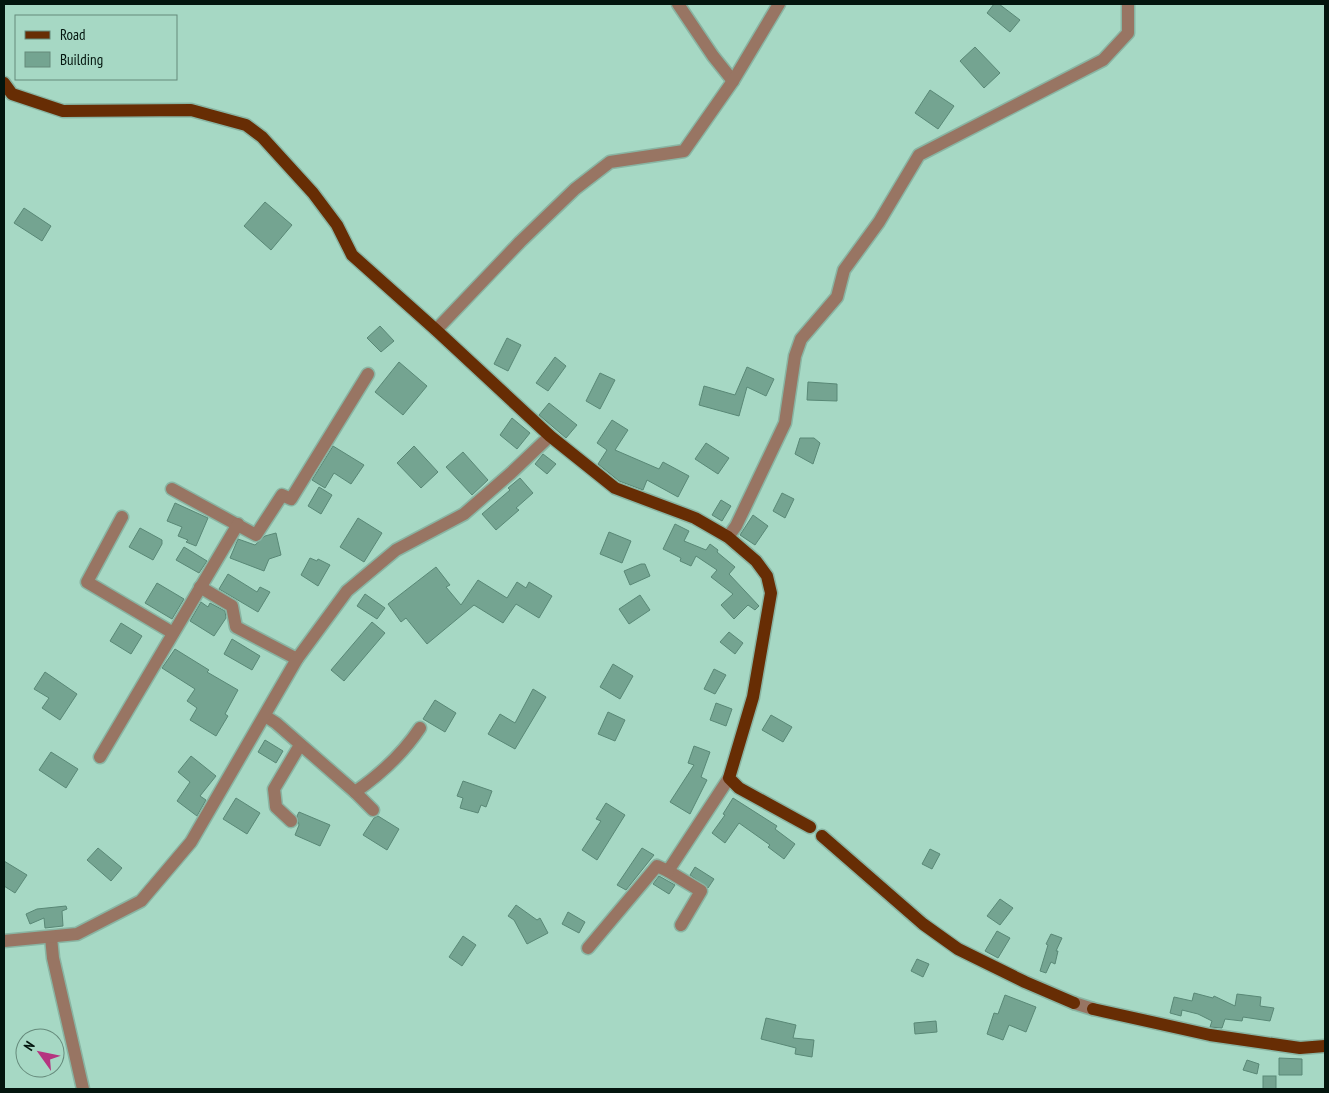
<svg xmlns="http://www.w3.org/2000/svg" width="1329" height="1093" font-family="'PT Sans Narrow',sans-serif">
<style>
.building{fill:#74a491;stroke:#598876}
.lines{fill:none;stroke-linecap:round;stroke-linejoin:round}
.minor-casing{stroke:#89b5a3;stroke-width:15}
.major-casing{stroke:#89b5a3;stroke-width:15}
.minor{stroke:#987563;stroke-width:12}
.major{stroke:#672d04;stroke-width:12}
</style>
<rect width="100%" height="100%" fill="#a6d8c4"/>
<g class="building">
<path d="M994 4H999L1020 20 1010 32 987 13Z"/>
<path d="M975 47 1000 73 984 88 960 61Z"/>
<path d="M930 90 954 106 938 129 915 113Z"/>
<path d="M265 202 292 225 271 250 244 226Z"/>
<path d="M24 208 51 226 42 241 14 223Z"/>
<path d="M380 326 394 341 381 352 367 338Z"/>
<path d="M507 338 521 345 508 371 494 364Z"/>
<path d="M555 357 566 366 548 391 536 383Z"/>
<path d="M399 362 427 386 403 415 375 392Z"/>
<path d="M747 367 774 379 766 396 747 387 739 416 699 405 704 386 735 395Z"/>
<path d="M600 373 615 380 600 409 586 401Z"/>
<path d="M808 382 837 384V401L807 400Z"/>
<path d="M549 403 577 425 566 438 539 415Z"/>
<path d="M512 418 530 433 517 449 500 435Z"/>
<path d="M612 420 628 430 615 450 659 469 663 462 689 476 678 497 647 480 643 490 619 481 598 464 607 450 597 443Z"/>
<path d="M800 438H814L820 443 813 464 795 454Z"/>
<path d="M706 443 729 458 718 474 695 459Z"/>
<path d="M333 446 364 465 351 484 334 473 325 488 312 480Z"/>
<path d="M414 446 438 472 421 488 397 463Z"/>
<path d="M463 452 488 480 472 495 446 467Z"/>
<path d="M543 454 556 464 547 474 535 464Z"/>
<path d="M520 478 533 493 516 508 519 510 496 530 482 514 510 490 508 488Z"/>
<path d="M319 487 332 495 321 514 308 506Z"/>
<path d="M782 493 794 499 785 518 773 511Z"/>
<path d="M721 500 731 506 722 521 712 515Z"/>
<path d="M175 503 208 518 196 546 186 542 188 540 178 536 182 527 167 521Z"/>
<path d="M753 515 768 526 755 545 740 535Z"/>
<path d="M358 518 382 533 364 562 340 547Z"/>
<path d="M675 524 689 531 684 541 706 550 710 544 718 550 717 552 735 567 729 574 759 606 755 610 748 605 734 619 721 605 733 594 711 577 717 570 696 556 691 566 680 561 681 558 663 549Z"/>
<path d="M140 528 162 540V544L153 560 129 547Z"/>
<path d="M609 532 631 541 622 563 600 554Z"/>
<path d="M276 533 281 555 269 559 264 571 230 558 238 539 255 545 265 536Z"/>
<path d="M184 547 207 561 199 573 176 560Z"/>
<path d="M310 558 317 561 318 559 330 565 318 586 301 575Z"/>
<path d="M641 564H645L650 576 630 585 624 571Z"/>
<path d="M436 567 450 585 446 587 461 605 478 580 507 598 517 582 526 588 529 582 552 596 539 618 516 604 503 623 474 605 427 644 406 618 401 622 388 604Z"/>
<path d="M228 574 257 592 260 587 270 592 258 612 219 589Z"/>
<path d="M157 583 184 599 172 619 145 603Z"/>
<path d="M365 594 385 608 377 619 357 606Z"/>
<path d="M640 595 650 610 629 624 619 609Z"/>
<path d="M201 602 208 607 210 603 225 611 226 618 214 636 190 621Z"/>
<path d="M372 622 385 633 344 681 331 670Z"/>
<path d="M121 623 142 636 131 654 110 641Z"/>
<path d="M729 632 743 643 735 654 720 642Z"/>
<path d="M232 639 260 656 252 670 224 654Z"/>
<path d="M175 649 209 670 207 672 238 690 225 714 228 716 216 736 190 720 197 708 187 701 195 689 162 668Z"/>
<path d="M613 664 633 676 620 699 600 687Z"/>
<path d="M714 669 726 675 715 694 704 689Z"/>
<path d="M45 672 77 694 60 720 42 708 49 698 34 689Z"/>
<path d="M533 689 546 697 515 749 488 734 500 714 515 723Z"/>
<path d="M435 700 456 713 445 732 423 719Z"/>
<path d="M716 703 732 709 726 726 710 720Z"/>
<path d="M608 712 625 720 615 741 598 734Z"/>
<path d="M771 715 792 727 783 742 762 730Z"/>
<path d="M265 740 283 751 276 763 258 752Z"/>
<path d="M694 746 710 752 701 777 707 780 690 814 670 802 694 765 688 763Z"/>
<path d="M51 752 78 769 66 788 39 770Z"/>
<path d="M191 756 216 776 200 796 206 800 197 816 177 801 190 782 178 772Z"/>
<path d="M463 781 492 791 486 807 481 805 478 813 460 808 463 798 457 796Z"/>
<path d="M236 798 260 813 247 834 223 819Z"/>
<path d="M733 798 777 826 775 829 795 844 784 859 768 847 770 845 739 823 725 843 712 833 725 815 723 814Z"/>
<path d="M606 803 625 815 597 860 582 850 601 821 596 819Z"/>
<path d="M299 812 330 825 320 846 295 835 299 825 297 816Z"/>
<path d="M378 816 399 829 387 850 363 835 374 818Z"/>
<path d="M98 848 122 868 111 881 87 860Z"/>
<path d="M642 848 654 855 626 890 617 885Z"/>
<path d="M930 849 940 854 932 869 922 864Z"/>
<path d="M4 861 27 875 15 893 4 886Z"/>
<path d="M695 867 714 879 708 888 690 875Z"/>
<path d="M659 876 675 885 669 894 653 884Z"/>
<path d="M1000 899 1013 908 1000 925 987 916Z"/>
<path d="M516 905 537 920 540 918 548 933 527 944 514 920 508 916Z"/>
<path d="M66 906 67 909 62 911 63 926 45 928 44 918 30 924 26 914 37 909Z"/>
<path d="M568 912 585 922 579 933 562 924Z"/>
<path d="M997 931 1010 938 998 958 985 951Z"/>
<path d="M1051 934 1062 938 1056 951H1058L1055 964 1051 962 1046 973 1040 971 1048 945 1046 944Z"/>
<path d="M463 936 476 945 462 966 449 957Z"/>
<path d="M917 959 929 964 923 977 911 971Z"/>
<path d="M1194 993 1213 998 1214 996 1235 1006 1237 994 1261 997 1260 1006 1274 1008 1270 1021 1243 1017 1242 1021 1225 1019 1222 1028 1210 1027 1212 1021 1198 1014 1182 1010 1181 1016 1170 1013 1174 997 1192 1001Z"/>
<path d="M1005 995 1036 1007 1026 1032 1009 1025 1003 1040 987 1034 994 1013 998 1014Z"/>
<path d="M766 1018 796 1025 793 1038 814 1040 812 1057 795 1054 796 1048 761 1039Z"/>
<path d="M936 1021 937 1032 915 1034 914 1023Z"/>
<path d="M1279 1058 1302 1059V1075H1279Z"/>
<path d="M1247 1060 1259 1064 1257 1074 1243 1070Z"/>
<rect x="1263" y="1076" width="13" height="13"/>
</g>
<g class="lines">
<g class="minor-casing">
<g id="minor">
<path d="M678 4 713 56 733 81"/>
<path d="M436 330 520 242 575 189 610 162 684 151 733 81 779 4"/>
<path d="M172 489 256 535 282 495 291 499 368 374"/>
<path d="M122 517 87 582 173 633"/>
<path d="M728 537 736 526 785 423 795 356 801 339 837 297 844 270 879 222 919 155 1103 60 1128 33V4"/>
<path d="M200 587 232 606 236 627 297 659"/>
<path d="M265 716 276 723 355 792 373 810"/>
<path d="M100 757 238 524"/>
<path d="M355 792C381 774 402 755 420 728"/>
<path d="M291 821 276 807 274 789 300 745"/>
<path d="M681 925 701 891 668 871 729 778"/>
<path d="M51 937 53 958 83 1089"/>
<path d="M4 941 77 934 141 901 191 842 297 659 347 591 396 550 464 514 511 473 550 436"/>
<path d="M588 948 657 866 668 871"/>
<path d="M1074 1003 1093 1009"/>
</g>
</g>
<g class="major-casing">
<g id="major">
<path d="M4 83 12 94 63 111 191 110 246 125 262 137 313 193 337 225 352 255 436 330 550 436 615 488 695 518 728 537 756 561 767 576 771 593 753 697 729 778 739 788 810 827"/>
<path d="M822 836 923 924 958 949 1025 982 1074 1003"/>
<path d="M1093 1009 1210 1035 1300 1048 1325 1046"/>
</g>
</g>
<use href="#minor" class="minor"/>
<use href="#major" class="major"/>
</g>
<rect width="1329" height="1093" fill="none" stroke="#03150e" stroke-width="10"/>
<rect x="15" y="15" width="162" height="65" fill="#a6d8c4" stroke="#658a7b"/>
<rect x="25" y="31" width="25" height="8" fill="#672d04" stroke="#658a7b"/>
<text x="60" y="40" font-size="15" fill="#03150e">Road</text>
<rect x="25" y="52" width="25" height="15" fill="#74a491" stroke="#658a7b"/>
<text x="60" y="65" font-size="15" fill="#03150e">Building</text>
<g transform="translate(40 1053) rotate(303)"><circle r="24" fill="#a6d8c4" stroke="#658a7b"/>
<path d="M0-4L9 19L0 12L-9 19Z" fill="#b53580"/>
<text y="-8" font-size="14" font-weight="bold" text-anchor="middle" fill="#03150e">N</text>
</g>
</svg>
